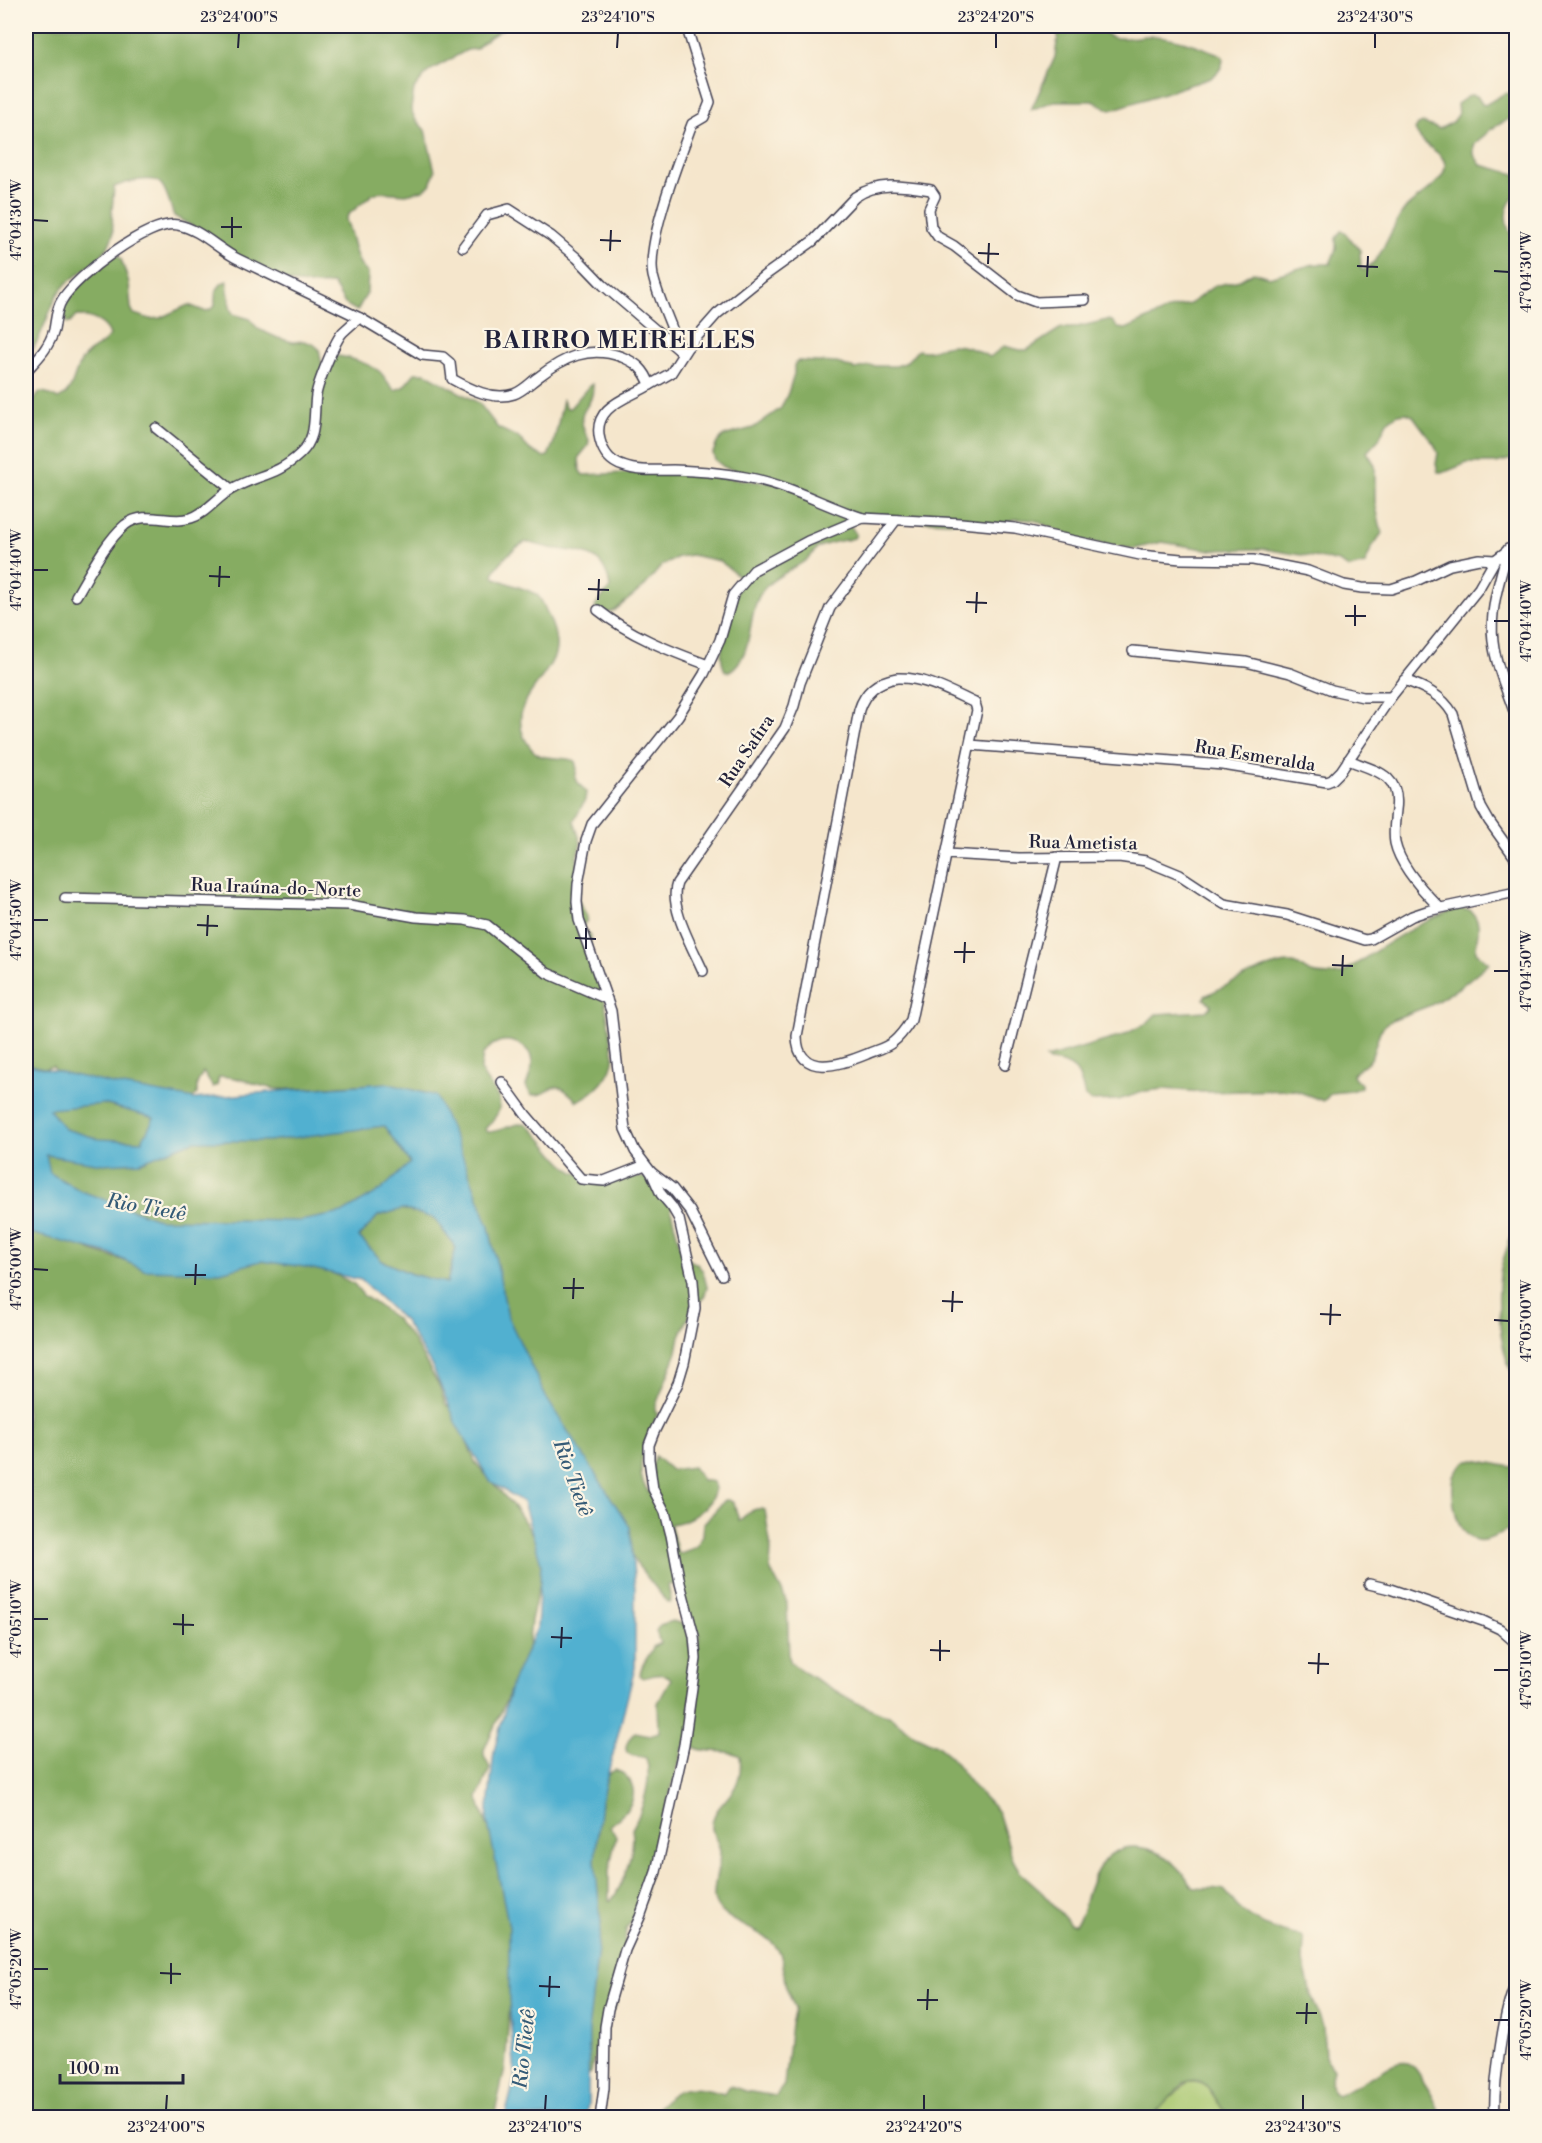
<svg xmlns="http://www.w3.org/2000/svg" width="1542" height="2143" font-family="'Libre Bodoni',serif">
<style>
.green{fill:#a9c76f;stroke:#667455;stroke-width:1.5}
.forest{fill:#86ac62;stroke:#54674e;stroke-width:1.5}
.water{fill:#51b0d0;stroke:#3a6986;stroke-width:1.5;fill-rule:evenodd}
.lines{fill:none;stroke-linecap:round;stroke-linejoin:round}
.minor-casing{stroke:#423f51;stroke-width:12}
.minor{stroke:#fff;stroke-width:9}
.ticks{fill:none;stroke:#22223b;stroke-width:2}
.labels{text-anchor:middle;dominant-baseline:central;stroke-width:4.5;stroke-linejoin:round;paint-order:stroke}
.street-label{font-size:18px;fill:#22223b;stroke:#fcf5e5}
.water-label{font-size:20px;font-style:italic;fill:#355b77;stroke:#fcf5e5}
.district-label{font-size:24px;font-weight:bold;letter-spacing:1.5px;fill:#22223b;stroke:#fcf5e5}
.neatline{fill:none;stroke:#22223b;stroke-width:2}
.ticks-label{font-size:15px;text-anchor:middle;fill:#22223b}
</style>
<rect width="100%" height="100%" fill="#fcf5e5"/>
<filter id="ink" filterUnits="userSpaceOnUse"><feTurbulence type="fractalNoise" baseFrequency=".0167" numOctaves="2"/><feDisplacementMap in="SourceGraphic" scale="12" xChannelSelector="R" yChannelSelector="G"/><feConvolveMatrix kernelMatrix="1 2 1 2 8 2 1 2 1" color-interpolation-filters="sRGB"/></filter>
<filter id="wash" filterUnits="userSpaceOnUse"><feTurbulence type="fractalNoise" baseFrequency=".008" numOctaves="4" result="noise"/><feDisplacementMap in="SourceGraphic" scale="24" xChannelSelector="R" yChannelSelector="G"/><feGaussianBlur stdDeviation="1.35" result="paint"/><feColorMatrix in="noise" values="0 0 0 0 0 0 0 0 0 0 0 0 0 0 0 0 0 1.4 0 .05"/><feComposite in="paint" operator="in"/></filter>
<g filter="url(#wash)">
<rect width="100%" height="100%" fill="#f5e6cc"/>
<path class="green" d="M1189 2081C1214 2081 1210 2099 1225 2110 1229 2113 1234 2114 1238 2117L1152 2118 1158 2109Z"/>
<g class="forest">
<path d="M26 26 471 27 507 26 484 41 476 49 467 50 429 71 414 89 411 109 415 119 425 130 435 171 430 185 423 190 406 194 381 192 373 194 348 215 346 220C354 237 353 262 368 273L367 293 357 311 345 304 333 284 319 285 288 282 262 272 206 234 174 216C170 206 168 192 161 184 153 174 124 183 114 187L112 211 113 235 108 247 98 259 67 283 57 295 38 340 26 361Z"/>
<path d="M1064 26H1105C1106 31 1105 36 1111 37 1123 41 1137 36 1149 36 1174 36 1196 45 1219 54L1223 57C1223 67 1219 72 1211 78L1111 110 1092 101H1054L1031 110 1055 57 1058 35Z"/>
<path d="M1505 93 1516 95V115L1491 129 1474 145V155L1481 165 1516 174V195C1502 208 1504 227 1516 242V458L1496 463H1467L1445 472H1438L1436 464 1438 453 1434 444 1413 416 1406 413 1398 414 1387 422 1379 439 1367 452 1375 465V503L1382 533 1372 547 1365 564 1349 568 1339 562 1326 559 1264 549 1210 550 1162 542 1134 549 1078 540 1034 520 1014 519 1001 524 851 518 848 522 856 534 854 538C844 541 828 542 818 548 815 550 812 555 809 558 787 575 761 578 754 610 748 633 750 657 729 672L725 671C713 647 734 604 741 578L720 561 691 555 678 557 661 566 645 586 614 611 605 614 597 612 595 606 610 588C605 549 581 553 550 548 542 546 534 544 526 542 513 548 500 561 493 574L494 577C506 584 528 589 537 595 542 599 545 609 548 615 554 628 560 646 553 659 541 686 510 704 524 737 527 743 533 752 539 755 550 760 563 756 575 761L577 769 575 779 586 792 585 800 574 821 581 843 577 856 579 882 578 900 587 917V920L582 927 591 936 589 950 600 973 614 1056C612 1076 596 1093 577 1101 548 1071 555 1097 531 1095L526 1086C528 1079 533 1069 532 1062 531 1045 509 1036 494 1044 490 1046 487 1051 483 1054 483 1058 481 1064 481 1069 483 1083 503 1093 499 1109 498 1116 490 1123 485 1129L488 1132C500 1132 510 1124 525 1123 543 1135 556 1162 574 1172 578 1174 584 1175 588 1176 623 1185 641 1162 674 1197L671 1211 680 1246 686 1258 697 1264 703 1271 707 1287 704 1297 692 1310 680 1336 677 1352 656 1405 655 1411 658 1413C649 1434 630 1472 649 1492H653V1463L655 1456 671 1470 693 1467 702 1480 713 1482 715 1489C711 1508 688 1523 670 1524L678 1554 697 1547 702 1535 703 1524 725 1500H729L734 1503 739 1521C746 1515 754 1505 765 1510L771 1549 770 1569 783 1593 787 1604 789 1657 791 1663 810 1676 855 1702 891 1717 915 1735 936 1745 950 1756 973 1786 998 1812 1013 1860 1020 1872 1037 1887 1070 1924H1075C1084 1915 1084 1903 1088 1891 1099 1861 1114 1840 1148 1849 1169 1855 1182 1868 1192 1887 1204 1891 1216 1886 1224 1890 1230 1895 1233 1903 1239 1908 1255 1924 1281 1933 1302 1936L1304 1940 1303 1960 1311 1995 1323 2026 1325 2057 1334 2069 1331 2082 1332 2092 1337 2095C1354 2090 1393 2058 1408 2063 1415 2065 1419 2074 1423 2080 1431 2092 1438 2103 1440 2117H1238C1234 2114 1229 2113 1225 2110 1212 2100 1208 2071 1184 2083L1152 2117H651C673 2085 688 2083 724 2094L730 2086 745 2091 776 2096 784 2085 791 2024 795 2009C792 2000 787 1992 785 1983 783 1971 785 1959 777 1948 766 1930 715 1920 714 1898 713 1883 720 1867 720 1852 720 1842 711 1835 712 1826 712 1808 731 1799 737 1783 741 1774 741 1765 740 1756 730 1748 706 1755 692 1746L691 1739 684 1746 659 1831 646 1883 645 1900 626 1929 624 1959 615 1979 616 2006 601 2024 591 2073 585 2076 581 1929 605 1776 615 1770C632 1775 639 1793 628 1808 623 1815 616 1820 610 1826L616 1837 609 1870V1900L611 1901C623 1886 636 1848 632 1829 642 1812 653 1778 646 1758 641 1756 635 1757 631 1755 620 1750 630 1737 635 1732L650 1735 659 1732 658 1703 671 1679C663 1671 653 1676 643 1678L640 1676C640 1664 649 1658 653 1647L660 1643 656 1631 660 1625 672 1621 683 1624 688 1632 692 1652 698 1649 699 1633 675 1586 671 1584 668 1585 671 1601 670 1603 667 1602 636 1563 610 1513 491 1320 381 1085C346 1083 313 1091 278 1089 258 1088 240 1075 219 1077L217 1085 213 1087 203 1072 197 1084V1094L119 1163 140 1162 146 1160 184 1136 385 1126 395 1135 410 1162 408 1170 351 1214 298 1223 119 1226 50 1173 39 1154 54 1128 45 1105 104 1104 121 1109 56 1074 53 1066 35 1070 26 1066V409L30 406 40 392 47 393 58 399C75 392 72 374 82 360 89 349 104 346 110 335 106 322 90 316 76 316L70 323H67C65 316 62 311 65 304 71 288 99 267 112 256L117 255 121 259 129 283 131 308 134 314 150 319 160 318 188 305C200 308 205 316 215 306 214 295 216 285 227 281L230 307 233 314 250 319 258 329 278 338 293 342 304 341 313 344 319 349 322 365 336 356C349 357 367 363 379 371 385 376 388 385 395 390L403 387 415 373H425L479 403 498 428 519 438 530 450 543 457 548 456 554 442 563 400 566 408H570L589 386 593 384C594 414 570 406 589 440L588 446 579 457 580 471 583 475 670 471 777 484 724 467 715 460 713 453 717 443 723 436 753 428 781 408 788 393 794 374V365L798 361 837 363 855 369 869 366H896L905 363 918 350C935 354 940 344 954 345 967 345 979 352 990 357L1004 346 1020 350H1027L1061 328H1073L1107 320 1112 321 1118 328 1126 329 1172 308 1190 304 1214 286 1240 280 1253 272 1269 277 1314 264H1330L1336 249V238L1341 231 1344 232 1360 250 1361 269 1364 270C1385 258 1390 226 1406 208 1416 197 1447 182 1445 164 1443 151 1422 147 1415 130L1418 125 1423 123 1439 129 1453 122 1458 115 1457 104 1470 95 1477 96 1482 104 1485 105Z"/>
<path d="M1457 909 1470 910C1485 926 1475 935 1476 952L1489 963 1460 987 1431 1005 1394 1019 1385 1025 1380 1031 1371 1059 1353 1074 1354 1077 1361 1084V1087L1351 1091 1331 1093 1324 1101 1294 1090 1202 1092 1164 1089 1146 1091 1118 1100 1091 1101 1085 1097C1080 1072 1076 1063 1049 1061L1046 1058 1122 1036 1147 1023 1156 1014 1206 1011 1211 1007V1004L1204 999 1205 996C1226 986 1270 962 1292 963 1299 964 1303 969 1309 972 1318 976 1331 975 1341 974 1379 949 1414 923 1457 909Z"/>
<path d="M401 1209 434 1218 456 1248 447 1283 411 1274 382 1261 359 1237 378 1216Z"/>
<path d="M1516 1226V1378C1499 1358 1497 1300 1500 1274 1502 1257 1510 1241 1516 1226Z"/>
<path d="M26 1229 73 1240 92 1251 126 1261 149 1264 270 1260 327 1270 354 1284 363 1295 395 1318 413 1340 439 1385 446 1405 454 1409 475 1462 519 1513 536 1540 543 1570 531 1620 528 1651 484 1750V1756L490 1768 478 1798 486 1822 513 1871V1986L510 2003 505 2068 494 2117H26Z"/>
<path d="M1474 1460 1512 1467 1516 1465V1527C1503 1529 1491 1543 1476 1540 1455 1535 1450 1494 1454 1477 1456 1471 1461 1466 1465 1462Z"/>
</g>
<path class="water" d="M26 1064 112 1084 195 1099 290 1090 386 1083 436 1096 461 1152 489 1227 508 1317 547 1399 630 1527 635 1589V1668L601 1801 595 1860 601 1924 589 2023 588 2105 585 2117H505L515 2077 509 1999V1927L487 1819 494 1751 512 1682 537 1628 541 1563 523 1502 490 1481 459 1429 433 1368 405 1322 361 1280 305 1267 261 1261 220 1272 144 1270 113 1255 26 1232V1117L28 1116 26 1114ZM104 1104 154 1118 142 1141 99 1139 65 1129 49 1109ZM384 1126 410 1163 381 1190 342 1213 300 1221 158 1219 81 1191 50 1173 46 1155 102 1164 140 1162 194 1141H268ZM402 1209 434 1218 456 1248 447 1283 411 1274 382 1261 359 1237 378 1216Z"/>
</g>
<g filter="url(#ink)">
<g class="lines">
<g class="minor-casing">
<g id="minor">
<path d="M463 247 487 215 509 209 551 236 577 258 603 285 679 350"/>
<path d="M679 350C673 325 659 302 653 276 646 242 679 159 692 124L704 117 710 102 689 35 691 26"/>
<path d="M26 371C37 359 49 348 54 330 56 320 56 309 62 300 76 276 150 219 178 225 200 229 218 249 238 259L360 318 422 355 443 357 450 363 452 379C470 389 493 401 514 394 523 391 530 383 537 378 564 357 589 345 622 357 637 363 645 370 650 385 629 398 591 406 600 440 603 452 610 462 623 466 638 472 657 470 673 470 701 471 728 473 755 479 793 487 827 507 863 518"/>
<path d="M650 385 671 373 687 348 717 314 764 276 813 241 855 197C878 181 905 186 931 190L935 196 929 209 931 227 938 237 954 246 1017 295 1036 302 1085 300"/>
<path d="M156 428 231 489"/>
<path d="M1508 549C1500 579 1489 611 1493 641 1496 667 1508 693 1516 717"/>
<path d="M76 596C89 574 106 541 125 525 146 509 169 525 191 518 207 513 217 497 232 489 256 475 277 476 300 454 318 437 313 417 316 395 318 383 335 340 343 332 348 327 354 322 360 318"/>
<path d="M598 610C629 635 670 651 708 665"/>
<path d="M1133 651 1246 662 1290 673 1332 690 1363 697H1391"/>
<path d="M897 678C925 677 949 691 975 703L977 710 911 1020C906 1028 901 1036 893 1042 886 1048 876 1050 867 1054 843 1064 797 1080 797 1036L859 710C865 691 878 681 897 678Z"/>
<path d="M1404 680C1424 687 1442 695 1453 714L1481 807 1489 821 1516 859"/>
<path d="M970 745 1223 765 1327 782 1332 780 1341 771 1391 697 1479 588 1495 560"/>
<path d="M1348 760C1376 771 1401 774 1396 810 1395 820 1393 832 1395 843 1400 866 1423 891 1439 907"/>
<path d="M946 854 1019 858 1119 857 1146 861 1180 875 1224 904 1287 915 1365 940 1371 939 1412 916 1427 911 1516 892"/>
<path d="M65 898 349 905 416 917 465 920 487 925 547 973 607 999"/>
<path d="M703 971C693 948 668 906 677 883L785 728 794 706 800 683 830 608 896 520"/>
<path d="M1005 1065 1057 857"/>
<path d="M502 1082 526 1115 581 1179 604 1181 645 1165"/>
<path d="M651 1172 672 1188 690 1211 722 1275"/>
<path d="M1369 1584 1390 1589 1483 1621 1500 1629 1516 1643"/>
<path d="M600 2118 604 2088 605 2027 608 2009 625 1950 640 1917 656 1872 684 1745 696 1659 694 1636 680 1583 671 1535 665 1512 653 1489 649 1459V1445L654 1432 678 1383 684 1363 695 1308 693 1281 679 1219 672 1207 661 1194 651 1172 635 1151 625 1129 611 1011 579 920 577 902 578 884 586 841 592 824 678 716 704 674 720 640 733 595 754 570 808 541 863 518 961 523 1015 528 1140 555 1181 559 1253 560 1308 571 1344 585 1362 588 1391 589 1416 581 1450 565 1479 559 1495 560 1516 544"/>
<path d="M1495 2118C1493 2088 1503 2010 1516 1984"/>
</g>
</g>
<use href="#minor" class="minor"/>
</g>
</g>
<path class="ticks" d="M238 48 239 33M617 48 618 33M996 48V33M1375 48V33M33 220 48 221M221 227H242M232 238V217M600 240 621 241M610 251 611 230M978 253 999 254M988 264 989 243M1357 266 1378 267M1494 271 1509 272M1367 277 1368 256M33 570H48M209 576 230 577M219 587 220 566M588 589 609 590M598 600 599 579M966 602 987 603M976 613 977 592M1345 616H1366M1494 621H1509M1355 626V605M33 920H48M197 925 218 926M207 936 208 915M575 938 596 939M586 949V928M954 952H975M964 963 965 942M1332 965 1353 966M1494 971H1509M1342 976 1343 955M33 1269 48 1270M185 1275H206M195 1285 196 1264M563 1288H584M573 1299 574 1278M942 1301 963 1302M952 1312 953 1291M1320 1314 1341 1315M1494 1320 1509 1321M1330 1325 1331 1304M33 1619H48M173 1624 194 1625M183 1635V1614M551 1637 572 1638M561 1648 562 1627M930 1650 950 1651M940 1661V1640M1308 1663 1329 1664M1494 1670H1509M1318 1674 1319 1653M33 1969H48M160 1973 181 1974M171 1984V1963M539 1986 560 1987M549 1997 550 1976M917 2000H938M927 2010 928 1989M1296 2013H1317M1494 2020H1509M1306 2024 1307 2003M166 2110 167 2095M545 2110 546 2095M924 2110V2095M1303 2110V2095"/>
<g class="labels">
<g class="street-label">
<text transform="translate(747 751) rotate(-56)">Rua Safira</text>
<text transform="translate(1255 756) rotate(9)">Rua Esmeralda</text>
<text transform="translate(1083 843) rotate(1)">Rua Ametista</text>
<text transform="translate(276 888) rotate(2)">Rua Iraúna-do-Norte</text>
</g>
<g class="water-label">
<text transform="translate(146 1208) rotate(10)">Rio Tietê</text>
<text transform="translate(572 1478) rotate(70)">Rio Tietê</text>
<text transform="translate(525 2049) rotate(-84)">Rio Tietê</text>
</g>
<g class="district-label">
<text x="620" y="341">BAIRRO MEIRELLES</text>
</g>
</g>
<rect width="1542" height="2143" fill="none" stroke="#fcf5e5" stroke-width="66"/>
<path d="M60 2074v9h123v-9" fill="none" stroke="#22223b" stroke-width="3"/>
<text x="69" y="2074" font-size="18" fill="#22223b" stroke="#fcf5e5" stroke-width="4.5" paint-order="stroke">100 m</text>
<rect x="33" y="33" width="1476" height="2077" class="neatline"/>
<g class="ticks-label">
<text x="239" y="22">23°24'00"S</text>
<text x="618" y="22">23°24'10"S</text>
<text x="996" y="22">23°24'20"S</text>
<text x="1375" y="22">23°24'30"S</text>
<text transform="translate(16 220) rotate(-90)" y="5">47°04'30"W</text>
<text transform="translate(1526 272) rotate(-90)" y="5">47°04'30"W</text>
<text transform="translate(16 570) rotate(-90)" y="5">47°04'40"W</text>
<text transform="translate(1526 621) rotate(-90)" y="5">47°04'40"W</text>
<text transform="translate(16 920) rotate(-90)" y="5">47°04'50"W</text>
<text transform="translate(1526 971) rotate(-90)" y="5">47°04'50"W</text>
<text transform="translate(16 1269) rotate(-90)" y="5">47°05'00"W</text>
<text transform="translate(1526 1321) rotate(-90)" y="5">47°05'00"W</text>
<text transform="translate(16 1619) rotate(-90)" y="5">47°05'10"W</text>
<text transform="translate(1526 1670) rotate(-90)" y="5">47°05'10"W</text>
<text transform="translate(16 1969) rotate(-90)" y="5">47°05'20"W</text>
<text transform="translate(1526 2020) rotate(-90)" y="5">47°05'20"W</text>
<text x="166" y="2132">23°24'00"S</text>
<text x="545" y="2132">23°24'10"S</text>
<text x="924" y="2132">23°24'20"S</text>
<text x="1303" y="2132">23°24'30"S</text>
</g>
</svg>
